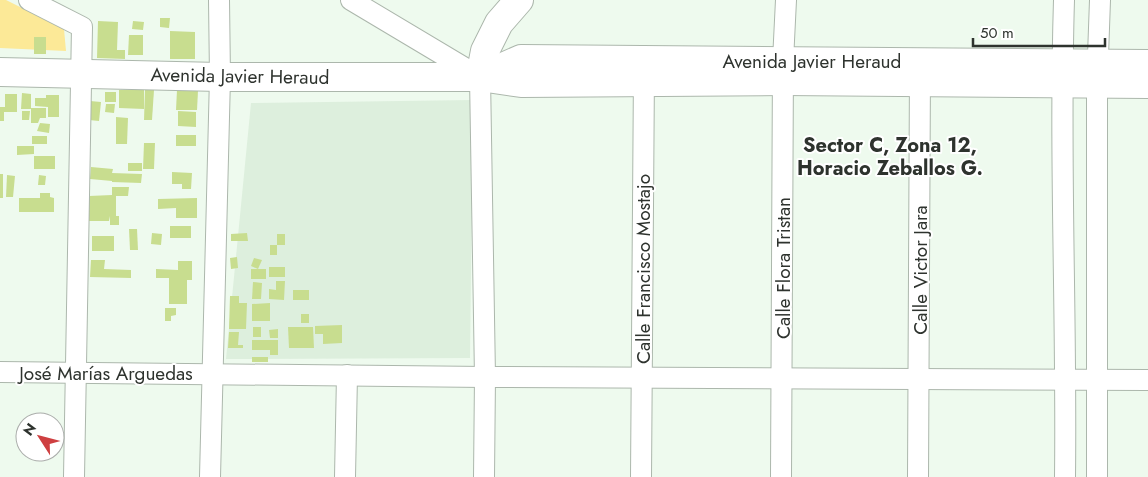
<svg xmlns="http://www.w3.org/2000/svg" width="1148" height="477" font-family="Jost,sans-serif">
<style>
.built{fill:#ddefdd}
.green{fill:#fce997}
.building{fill:#c8dd8f}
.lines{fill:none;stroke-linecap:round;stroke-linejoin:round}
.street-casing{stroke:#acb7ac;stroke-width:22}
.secondary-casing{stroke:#acb7ac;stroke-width:30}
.street{stroke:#fff;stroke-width:20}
.secondary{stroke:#fff;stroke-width:28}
.labels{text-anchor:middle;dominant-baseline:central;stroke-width:4;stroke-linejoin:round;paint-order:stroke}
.street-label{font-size:19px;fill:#2e332e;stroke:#fff}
.neighbourhood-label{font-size:20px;font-weight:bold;fill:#2e332e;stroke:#fff}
</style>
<rect width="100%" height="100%" fill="#eefaee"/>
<path class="built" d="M473 100 470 358 226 359 251 103Z"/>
<path class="green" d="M0 0H6L64 29 66 51 0 48Z"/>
<g class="building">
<path d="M160 18H170L169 28 160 27Z"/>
<path d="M98 21 118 22 117 50H125V59L97 58Z"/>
<path d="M133 21 144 22 143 30 132 29Z"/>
<path d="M170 31 195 32V59H170Z"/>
<path d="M129 35H143V55H128Z"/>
<rect x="34" y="37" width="12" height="17"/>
<path d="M119 90H144V109L119 108Z"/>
<path d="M145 90H154L152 120H144Z"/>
<path d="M177 90 198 91 197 110H176Z"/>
<rect x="105" y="92" width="11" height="10"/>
<path d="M22 93 31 94V109H21Z"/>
<path d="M5 94H17V112H4V121H0V107H5Z"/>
<path d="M46 95H59V117H48V107L35 106V98H46Z"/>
<path d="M90 101 101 102 99 121 89 120Z"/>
<path d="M106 104H115L114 113 105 112Z"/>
<path d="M31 108H46V118H40L38 123H31Z"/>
<path d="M22 111H30L29 120H22Z"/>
<path d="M178 111 196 112V127L178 126Z"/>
<path d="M116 117 128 118 127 144H116Z"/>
<path d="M40 123 50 124 49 133 37 131Z"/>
<rect x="176" y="135" width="20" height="11"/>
<rect x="32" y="136" width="15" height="8"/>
<path d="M144 143H155L154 169H143Z"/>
<path d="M17 146H34V154L17 155Z"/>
<rect x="34" y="156" width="21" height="13"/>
<rect x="128" y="163" width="14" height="8"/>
<path d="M91 167 113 169 112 173 142 174 141 183 112 182V181L90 179Z"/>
<path d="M172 172 192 173 191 189H182V184H172Z"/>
<rect x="0" y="174" width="3" height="24"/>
<path d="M7 175 15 176 13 197H6Z"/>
<path d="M39 175 46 176 45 185H38Z"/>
<path d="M112 187H129L128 196H116V216H110L109 221H89V196L112 195Z"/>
<path d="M40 193H50V197L54 198V212H19V198H40Z"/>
<path d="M197 198V218H176V208L158 209V199Z"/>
<rect x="110" y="216" width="9" height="9"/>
<rect x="170" y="226" width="21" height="12"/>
<path d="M129 229H137L138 250H130Z"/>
<path d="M152 233 162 234 161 245 151 244Z"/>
<path d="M247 233 248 241H231V234Z"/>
<rect x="277" y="234" width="8" height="11"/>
<rect x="92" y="236" width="22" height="15"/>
<rect x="270" y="245" width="7" height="10"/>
<path d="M237 257 238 268 231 269 230 258Z"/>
<path d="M254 258 262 260 258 269 251 266Z"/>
<path d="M91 260H105L104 269 131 270V278L90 277Z"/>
<path d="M178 261H192V280H187V304H169V278H156V269L178 270Z"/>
<rect x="269" y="267" width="16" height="10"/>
<rect x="251" y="269" width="15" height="10"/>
<path d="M276 281H285L284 300 269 299V289L276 290Z"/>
<path d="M253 282 262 283 261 299H252Z"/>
<rect x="293" y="290" width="16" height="10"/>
<path d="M230 296H239V303H247L246 329H229Z"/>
<path d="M270 303V321H252V304Z"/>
<path d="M165 308H176V315L171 316V321H165Z"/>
<rect x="301" y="314" width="8" height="9"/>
<path d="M342 325V343L323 344V334H315V326Z"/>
<rect x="253" y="327" width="8" height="10"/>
<path d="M288 327H313L314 348H289Z"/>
<path d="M278 329V338H270L269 330Z"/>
<path d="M229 332H239L238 345H243V348H228Z"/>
<path d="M252 340H278V355H270V350H252Z"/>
<rect x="252" y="357" width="16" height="5"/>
</g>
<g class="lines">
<g class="street-casing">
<g id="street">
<path d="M29 0 82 27 74 477"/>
<path d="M351 0 480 77 485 377 484 477"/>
<path d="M1064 0C1059 159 1067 318 1065 477"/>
<path d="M0 372 485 377 1148 380"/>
<path d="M210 477 220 77 219 0"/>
<path d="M345 477 347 375"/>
<path d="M641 477 644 70"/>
<path d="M781 477 783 61 786 0"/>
<path d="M918 477 920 69"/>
<path d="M1097 477V84L1100 0"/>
</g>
</g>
<g class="secondary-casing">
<g id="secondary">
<path d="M0 72 220 77H480L521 83 784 81 1148 84"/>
<path d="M480 77 521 59 1148 64"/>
<path d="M480 77 485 51 499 23 519 0"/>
</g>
</g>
<use href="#street" class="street"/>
<use href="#secondary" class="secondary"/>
</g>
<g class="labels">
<g class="street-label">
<text x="812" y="61">Avenida Javier Heraud</text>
<text transform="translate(240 76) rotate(1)">Avenida Javier Heraud</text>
<text transform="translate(783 268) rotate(-90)">Calle Flora Tristan</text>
<text transform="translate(643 269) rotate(-90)">Calle Francisco Mostajo</text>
<text transform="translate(920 270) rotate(-90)">Calle Victor Jara</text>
<text x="106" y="373">José Marías Arguedas</text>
</g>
<g class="neighbourhood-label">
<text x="890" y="145">Sector C, Zona 12,<tspan x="890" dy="23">Horacio Zeballos G.</tspan></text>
</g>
</g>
<g transform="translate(40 437) rotate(306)"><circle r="24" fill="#ffffff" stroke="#abadab"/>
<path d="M0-4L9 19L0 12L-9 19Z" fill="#ce3f40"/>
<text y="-8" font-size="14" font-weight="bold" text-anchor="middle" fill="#2e332e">N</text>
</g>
<path d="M973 38v8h132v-8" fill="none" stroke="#2e332e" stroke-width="2.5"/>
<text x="980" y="38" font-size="15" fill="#2e332e" stroke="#ffffff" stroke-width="4" paint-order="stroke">50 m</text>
</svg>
